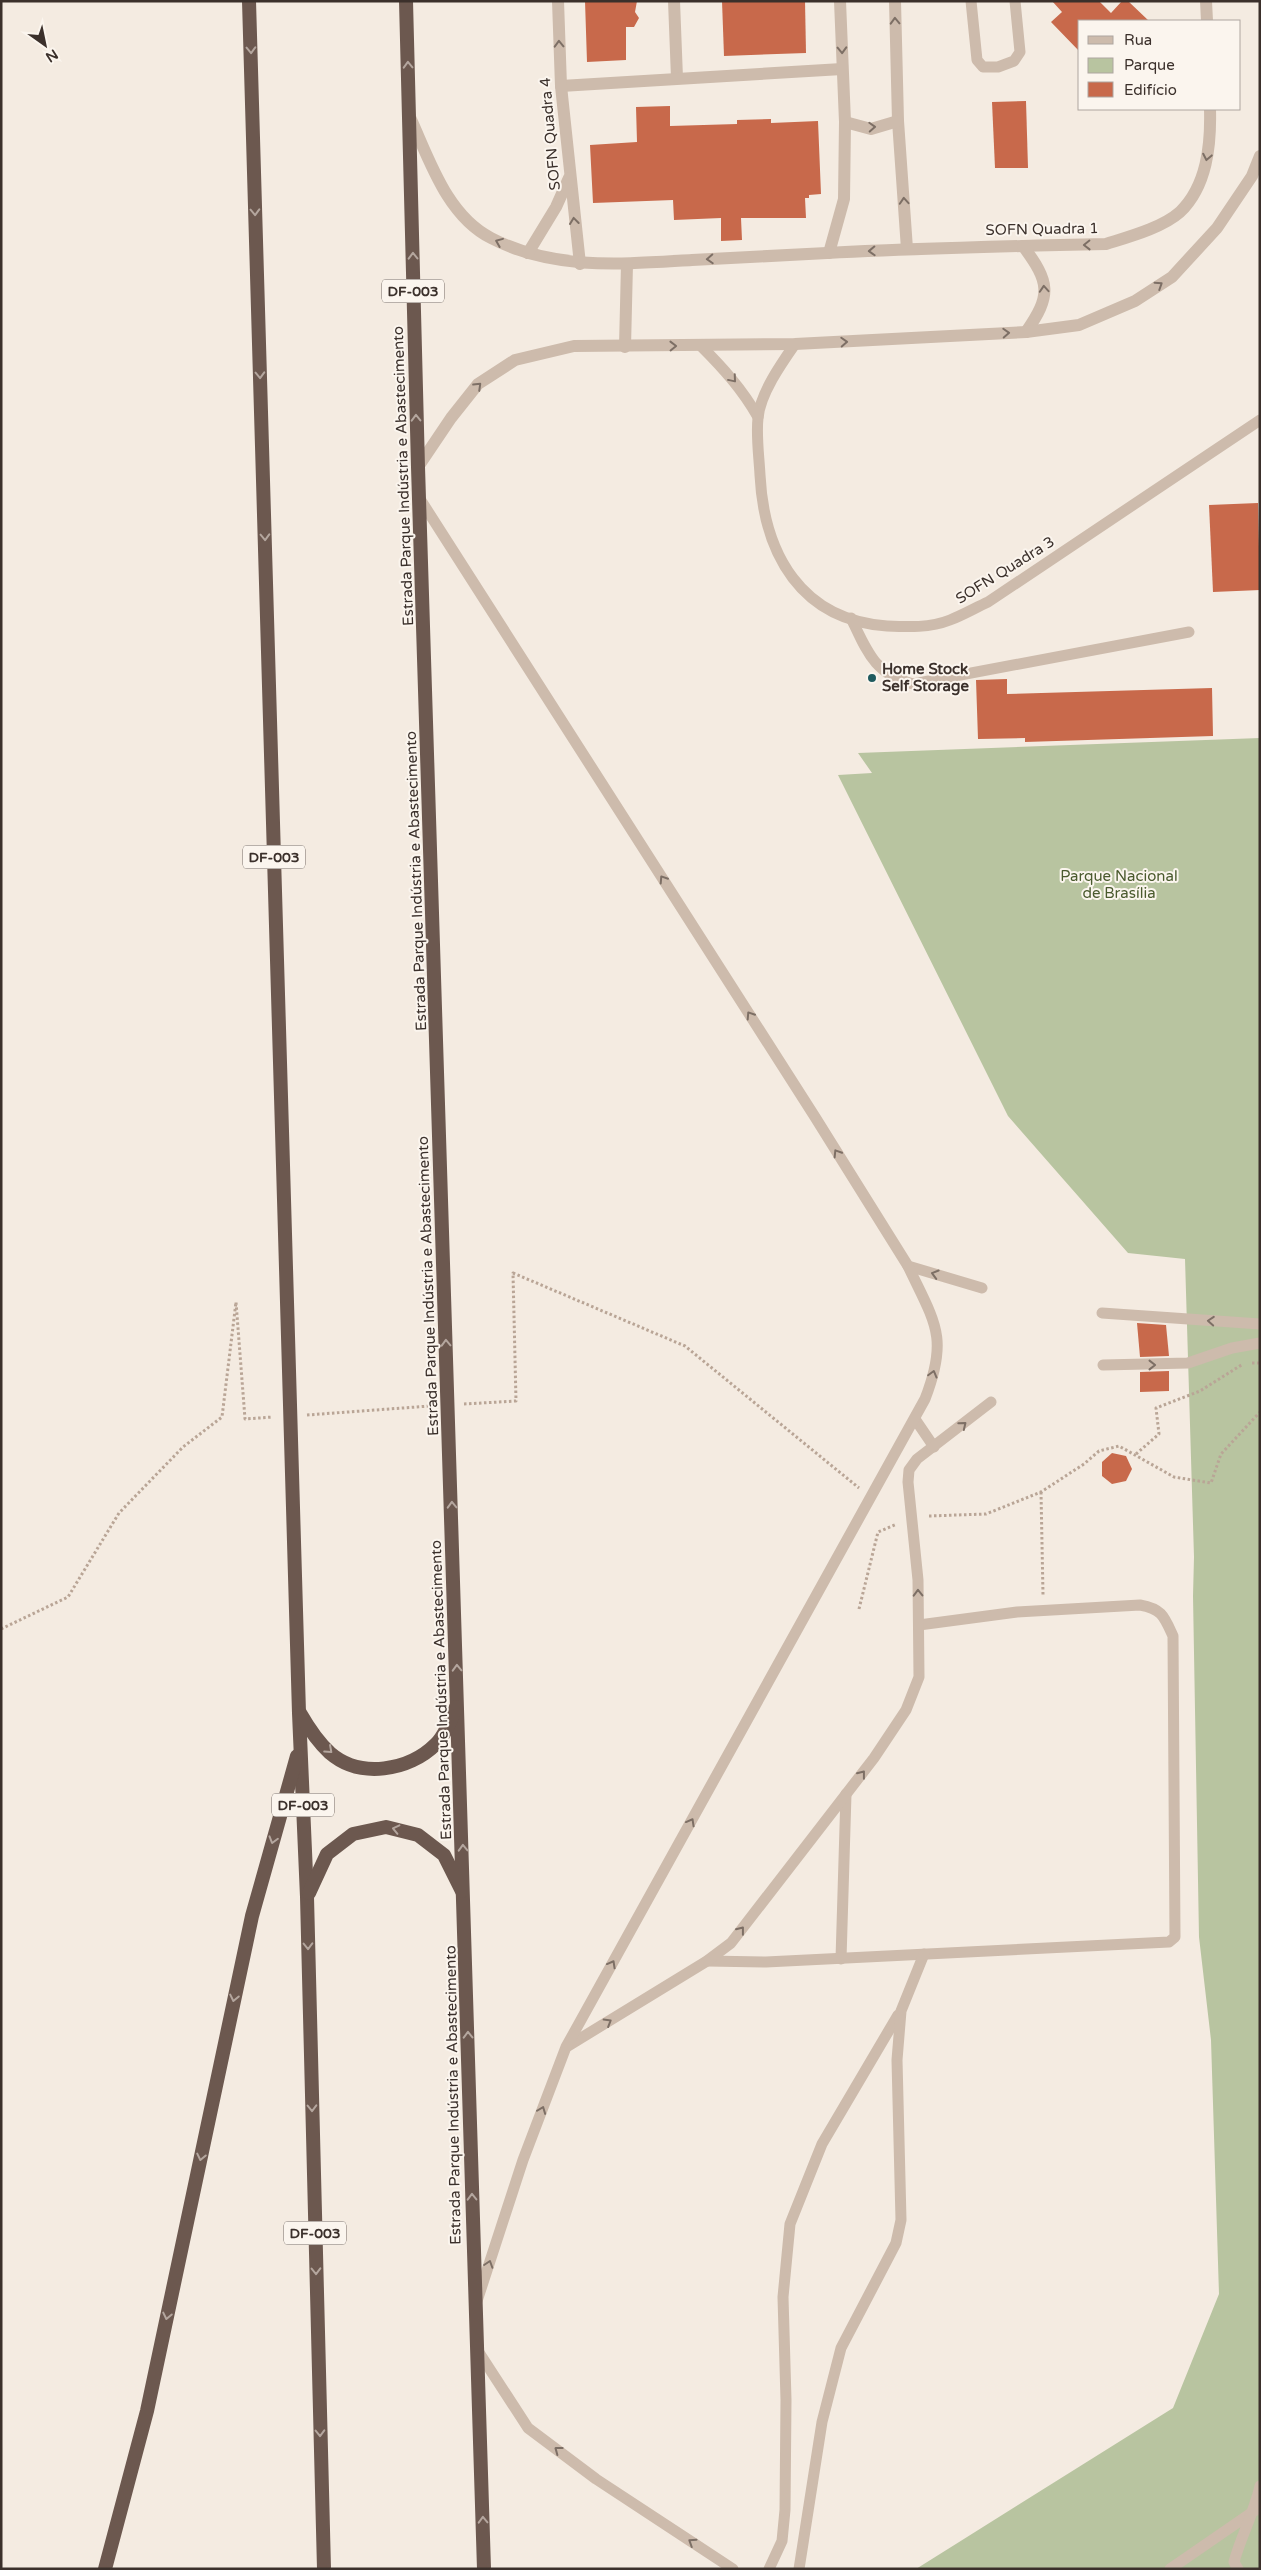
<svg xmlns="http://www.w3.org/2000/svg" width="1261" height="2570" font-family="'Varela Round',sans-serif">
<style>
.green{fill:#b8c4a0}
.building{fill:#c8694b}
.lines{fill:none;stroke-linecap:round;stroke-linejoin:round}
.path{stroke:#b9a596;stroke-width:3;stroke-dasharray:2.5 2.5;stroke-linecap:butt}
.service{stroke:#cdbbac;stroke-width:11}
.minor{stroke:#cdbbac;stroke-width:12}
.tertiary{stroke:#cdbbac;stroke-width:12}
.trunk{stroke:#6c584f;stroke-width:14}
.oneway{stroke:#7d6f65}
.oneway2{stroke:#b4a69e}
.poi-dot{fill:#1f5a5e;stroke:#fbf5ee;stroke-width:2}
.labels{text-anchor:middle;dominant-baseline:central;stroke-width:4;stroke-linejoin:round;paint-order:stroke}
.shield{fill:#fbf5ee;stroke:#756b66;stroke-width:1}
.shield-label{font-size:14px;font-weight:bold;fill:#3b302b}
.street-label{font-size:15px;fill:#3b302b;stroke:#fbf5ee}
.poi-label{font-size:15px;font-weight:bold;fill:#3b302b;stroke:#fbf5ee;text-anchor:start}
.park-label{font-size:15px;fill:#4a5a2e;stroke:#fbf5ee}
</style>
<rect width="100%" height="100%" fill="#f4ebe1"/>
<path class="green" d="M1260 738V2569H916L1173 2408 1219 2294 1211 2040 1199 1937 1193 1596 1194 1557 1185 1259 1128 1253 1008 1116 838 775 872 773 858 753Z"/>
<g class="building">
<path d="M585 1H637L635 12 639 18 634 27H626V60L587 62Z"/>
<path d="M722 1H805L806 53 724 56Z"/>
<path d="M1052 1H1099L1111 13 1122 1H1128L1149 21H1080V52L1051 22 1062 12Z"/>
<path d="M1026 101 1028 168H995L992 102Z"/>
<path d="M670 106V126L737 124V120L771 119V123L818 121 821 194 809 195V198H805L806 218H741L742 240 721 241V218L674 220 673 200 593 203 590 145 637 142 636 107Z"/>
<path d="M1258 503 1260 590 1213 592 1209 505Z"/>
<path d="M1007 679V694L1212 688 1213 736 1025 742V738L978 739 976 680Z"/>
<path d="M1137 1323 1166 1325 1169 1356 1140 1357Z"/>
<path d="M1169 1371V1391L1140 1392V1372Z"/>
<path d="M1112 1453 1126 1456 1132 1469 1126 1481 1112 1484 1102 1476V1462Z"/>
</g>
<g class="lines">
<g class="path">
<path d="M1252 1363H1260"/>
<path d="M464 1404 516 1401 513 1273 685 1346 859 1488"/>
<path d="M307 1415 430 1406"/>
<path d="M1136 1454 1159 1434 1156 1408 1200 1391 1243 1364"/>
<path d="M1041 1492 1043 1595"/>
<path d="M929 1516 986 1514 1041 1492 1084 1464 1099 1451 1119 1446 1174 1477 1211 1483 1221 1454 1260 1412"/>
<path d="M859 1609 878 1532 897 1524"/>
<path d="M1 1629 68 1597 119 1513 183 1447 222 1417 236 1302 245 1419 273 1417"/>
</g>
<g class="service">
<path d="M971 1 977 60 983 67H998L1014 61 1020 52 1015 1"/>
<path d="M795 344C781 364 760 394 758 418 756 436 759 456 760 475 764 554 801 620 887 626 908 627 930 628 950 620 963 615 975 608 988 602L1260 420"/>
<path d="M701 346C723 368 742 389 758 417"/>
<path d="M420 499 815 1117 908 1266 982 1288"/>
<path d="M851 618C867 651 874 674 913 684L1189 632"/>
<path d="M1102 1313 1260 1324"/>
<path d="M1103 1365 1188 1363 1232 1348 1260 1343"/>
<path d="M915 1419 934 1447"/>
<path d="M841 1959 846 1794"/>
<path d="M707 1961 766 1962 1169 1942 1175 1937 1173 1636C1164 1616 1162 1609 1140 1605L1017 1612 919 1625"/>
<path d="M568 2046 707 1961 731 1943 874 1758 906 1710 919 1677 918 1580 908 1482 909 1470 917 1459 991 1402"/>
<path d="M477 2301 523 2160 566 2047 925 1399C949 1337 935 1323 908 1266"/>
<path d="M478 2351 528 2428 596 2479 733 2569"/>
<path d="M769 2569 782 2541 785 2510 786 2400 783 2297 790 2224 822 2144 898 2015"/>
<path d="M799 2569 822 2422 841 2348 896 2243 901 2220 897 2060 901 2011 924 1954"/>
<path d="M1170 2569 1260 2507"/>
<path d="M1238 2569 1234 2562C1241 2536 1254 2513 1260 2486"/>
</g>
<g class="minor">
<path d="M674 1 677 78"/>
<path d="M895 1 898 121 907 249"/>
<path d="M561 86 842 69"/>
<path d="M845 122 871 129 898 121"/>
<path d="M829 253 844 199 845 122 840 1"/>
</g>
<g class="tertiary">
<path d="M558 1 561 86 580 264"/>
<path d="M1206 1 1207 21"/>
<path d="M409 115C429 158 446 215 491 238 554 271 624 264 692 260 737 258 782 255 827 253 920 248 1013 246 1106 244 1128 237 1162 228 1180 212 1207 186 1211 145 1210 109"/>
<path d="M1023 246C1050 282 1052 295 1026 332"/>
<path d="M528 253 556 207 569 178"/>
<path d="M625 347 627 264"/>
<path d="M418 467 451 418 478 384 515 360 574 346 795 344 1026 332 1079 325 1135 301 1172 277 1217 228 1252 176 1260 156"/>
</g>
<g class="trunk">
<path d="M249 1 299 1713 307 1897 324 2569"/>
<path d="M406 1 418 467 484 2569"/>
<path d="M300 1713C308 1727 318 1742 330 1753 360 1779 409 1771 436 1744 445 1735 451 1720 456 1707"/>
<path d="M309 1893 327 1854 353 1834 386 1827 418 1835 444 1855 462 1891"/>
<path d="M105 2569 147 2411 252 1916 297 1756"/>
</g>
</g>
<defs><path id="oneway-chevron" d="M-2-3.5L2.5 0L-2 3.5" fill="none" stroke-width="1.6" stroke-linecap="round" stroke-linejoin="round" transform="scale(1.25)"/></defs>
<g class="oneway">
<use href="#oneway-chevron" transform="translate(895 21) rotate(-92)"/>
<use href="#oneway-chevron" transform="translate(559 44) rotate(-92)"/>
<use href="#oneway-chevron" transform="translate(842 50) rotate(88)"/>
<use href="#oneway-chevron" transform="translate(872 127) rotate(-3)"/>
<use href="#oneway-chevron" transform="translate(1207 157) rotate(101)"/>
<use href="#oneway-chevron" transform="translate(904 201) rotate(-94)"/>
<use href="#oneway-chevron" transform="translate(574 221) rotate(-97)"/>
<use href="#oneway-chevron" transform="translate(499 242) rotate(-158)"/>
<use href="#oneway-chevron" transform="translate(1087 245) rotate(179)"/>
<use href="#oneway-chevron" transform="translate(872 251) rotate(178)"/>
<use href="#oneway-chevron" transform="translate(710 259) rotate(177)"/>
<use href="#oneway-chevron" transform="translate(1159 285) rotate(-33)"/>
<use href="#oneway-chevron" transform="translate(1044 289) rotate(-94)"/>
<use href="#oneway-chevron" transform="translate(1006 333) rotate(-3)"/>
<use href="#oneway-chevron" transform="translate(844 342) rotate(-3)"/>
<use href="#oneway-chevron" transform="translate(673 346) rotate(-1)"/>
<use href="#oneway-chevron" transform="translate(733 379) rotate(50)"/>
<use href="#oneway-chevron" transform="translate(478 386) rotate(-44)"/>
<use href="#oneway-chevron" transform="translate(663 879) rotate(-123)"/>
<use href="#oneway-chevron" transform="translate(750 1015) rotate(-123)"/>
<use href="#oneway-chevron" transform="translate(837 1153) rotate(-122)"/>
<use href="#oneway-chevron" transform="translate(935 1274) rotate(-164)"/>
<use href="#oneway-chevron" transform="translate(1211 1321) rotate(-176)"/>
<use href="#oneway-chevron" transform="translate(1152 1365)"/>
<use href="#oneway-chevron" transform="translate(933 1374) rotate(-75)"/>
<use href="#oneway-chevron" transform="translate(963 1425) rotate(-39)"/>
<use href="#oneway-chevron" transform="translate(918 1593) rotate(-91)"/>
<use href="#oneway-chevron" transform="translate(862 1774) rotate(-52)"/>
<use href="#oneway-chevron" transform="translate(691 1822) rotate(-61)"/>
<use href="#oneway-chevron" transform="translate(741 1930) rotate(-52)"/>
<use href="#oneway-chevron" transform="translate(612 1964) rotate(-61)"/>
<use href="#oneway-chevron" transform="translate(608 2022) rotate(-31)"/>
<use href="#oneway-chevron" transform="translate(542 2110) rotate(-69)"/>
<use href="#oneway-chevron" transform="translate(489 2264) rotate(-72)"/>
<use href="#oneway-chevron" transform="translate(558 2450) rotate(-143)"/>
<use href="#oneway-chevron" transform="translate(692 2542) rotate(-147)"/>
</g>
<g class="oneway2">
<use href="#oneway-chevron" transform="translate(251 50) rotate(88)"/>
<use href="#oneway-chevron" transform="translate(408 65) rotate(-92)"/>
<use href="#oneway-chevron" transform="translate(255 212) rotate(88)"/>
<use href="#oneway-chevron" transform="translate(413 256) rotate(-91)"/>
<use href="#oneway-chevron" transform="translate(260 375) rotate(88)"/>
<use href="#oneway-chevron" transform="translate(416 418) rotate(-91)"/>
<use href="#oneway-chevron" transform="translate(265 537) rotate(88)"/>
<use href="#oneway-chevron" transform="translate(446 1343) rotate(-92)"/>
<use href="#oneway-chevron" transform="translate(452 1505) rotate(-92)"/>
<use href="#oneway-chevron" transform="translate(457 1668) rotate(-92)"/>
<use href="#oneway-chevron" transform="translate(329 1750) rotate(42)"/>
<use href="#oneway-chevron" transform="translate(396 1829) rotate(-167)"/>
<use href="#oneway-chevron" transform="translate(273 1840) rotate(106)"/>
<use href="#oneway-chevron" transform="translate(463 1848) rotate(-92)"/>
<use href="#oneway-chevron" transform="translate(308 1946) rotate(89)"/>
<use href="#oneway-chevron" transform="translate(234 1998) rotate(102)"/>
<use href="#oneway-chevron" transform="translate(468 2035) rotate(-91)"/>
<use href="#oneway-chevron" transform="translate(312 2108) rotate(89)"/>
<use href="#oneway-chevron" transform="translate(201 2157) rotate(102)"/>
<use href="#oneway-chevron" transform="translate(472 2197) rotate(-91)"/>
<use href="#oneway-chevron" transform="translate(316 2271) rotate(89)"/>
<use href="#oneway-chevron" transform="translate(167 2316) rotate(102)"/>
<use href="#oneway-chevron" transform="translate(320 2433) rotate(89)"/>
<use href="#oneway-chevron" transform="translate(483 2520) rotate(-92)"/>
</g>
<circle class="poi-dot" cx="872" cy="678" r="5"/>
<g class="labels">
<g class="shield">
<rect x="382" y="279.5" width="62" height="23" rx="4"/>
<rect x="243" y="845.5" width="62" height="23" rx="4"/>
<rect x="272" y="1793.5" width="62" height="23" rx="4"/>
<rect x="284" y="2221.5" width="62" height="23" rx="4"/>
</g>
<g class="shield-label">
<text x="413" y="291">DF-003</text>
<text x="274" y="857">DF-003</text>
<text x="303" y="1805">DF-003</text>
<text x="315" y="2233">DF-003</text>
</g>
<g class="street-label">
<text transform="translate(550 134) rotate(-95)">SOFN Quadra 4</text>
<text transform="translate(1042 229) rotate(-1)">SOFN Quadra 1</text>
<text transform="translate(403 476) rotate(-92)">Estrada Parque Indústria e Abastecimento</text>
<text transform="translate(1005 570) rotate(-32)">SOFN Quadra 3</text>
<text transform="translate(416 881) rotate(-92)">Estrada Parque Indústria e Abastecimento</text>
<text transform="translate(428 1286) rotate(-92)">Estrada Parque Indústria e Abastecimento</text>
<text transform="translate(441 1690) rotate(-92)">Estrada Parque Indústria e Abastecimento</text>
<text transform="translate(453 2095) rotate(-91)">Estrada Parque Indústria e Abastecimento</text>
</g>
<g class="poi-label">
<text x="882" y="669">Home Stock<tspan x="882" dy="17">Self Storage</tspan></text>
</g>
<g class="park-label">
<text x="1119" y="876">Parque Nacional<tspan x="1119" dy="17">de Brasília</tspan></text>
</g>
</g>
<rect width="1261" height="2570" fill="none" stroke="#3b302b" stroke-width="5"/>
<rect x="1078" y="20" width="162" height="90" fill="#fbf5ee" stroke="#aea6a0"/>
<rect x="1088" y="36" width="25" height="8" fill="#cdbbac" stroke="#aea6a0"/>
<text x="1124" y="45" font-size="15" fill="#3b302b">Rua</text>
<rect x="1088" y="58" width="25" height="15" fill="#b8c4a0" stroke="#aea6a0"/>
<text x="1124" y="70" font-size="15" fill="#3b302b">Parque</text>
<rect x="1088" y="82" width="25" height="15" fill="#c8694b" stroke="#aea6a0"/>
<text x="1124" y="95" font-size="15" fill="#3b302b">Edifício</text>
<g transform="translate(45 45) rotate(147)" stroke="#fbf5ee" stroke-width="4" paint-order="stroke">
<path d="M0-4L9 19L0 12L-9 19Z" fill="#3b302b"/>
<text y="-8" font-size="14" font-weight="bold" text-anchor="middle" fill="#3b302b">N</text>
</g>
</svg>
